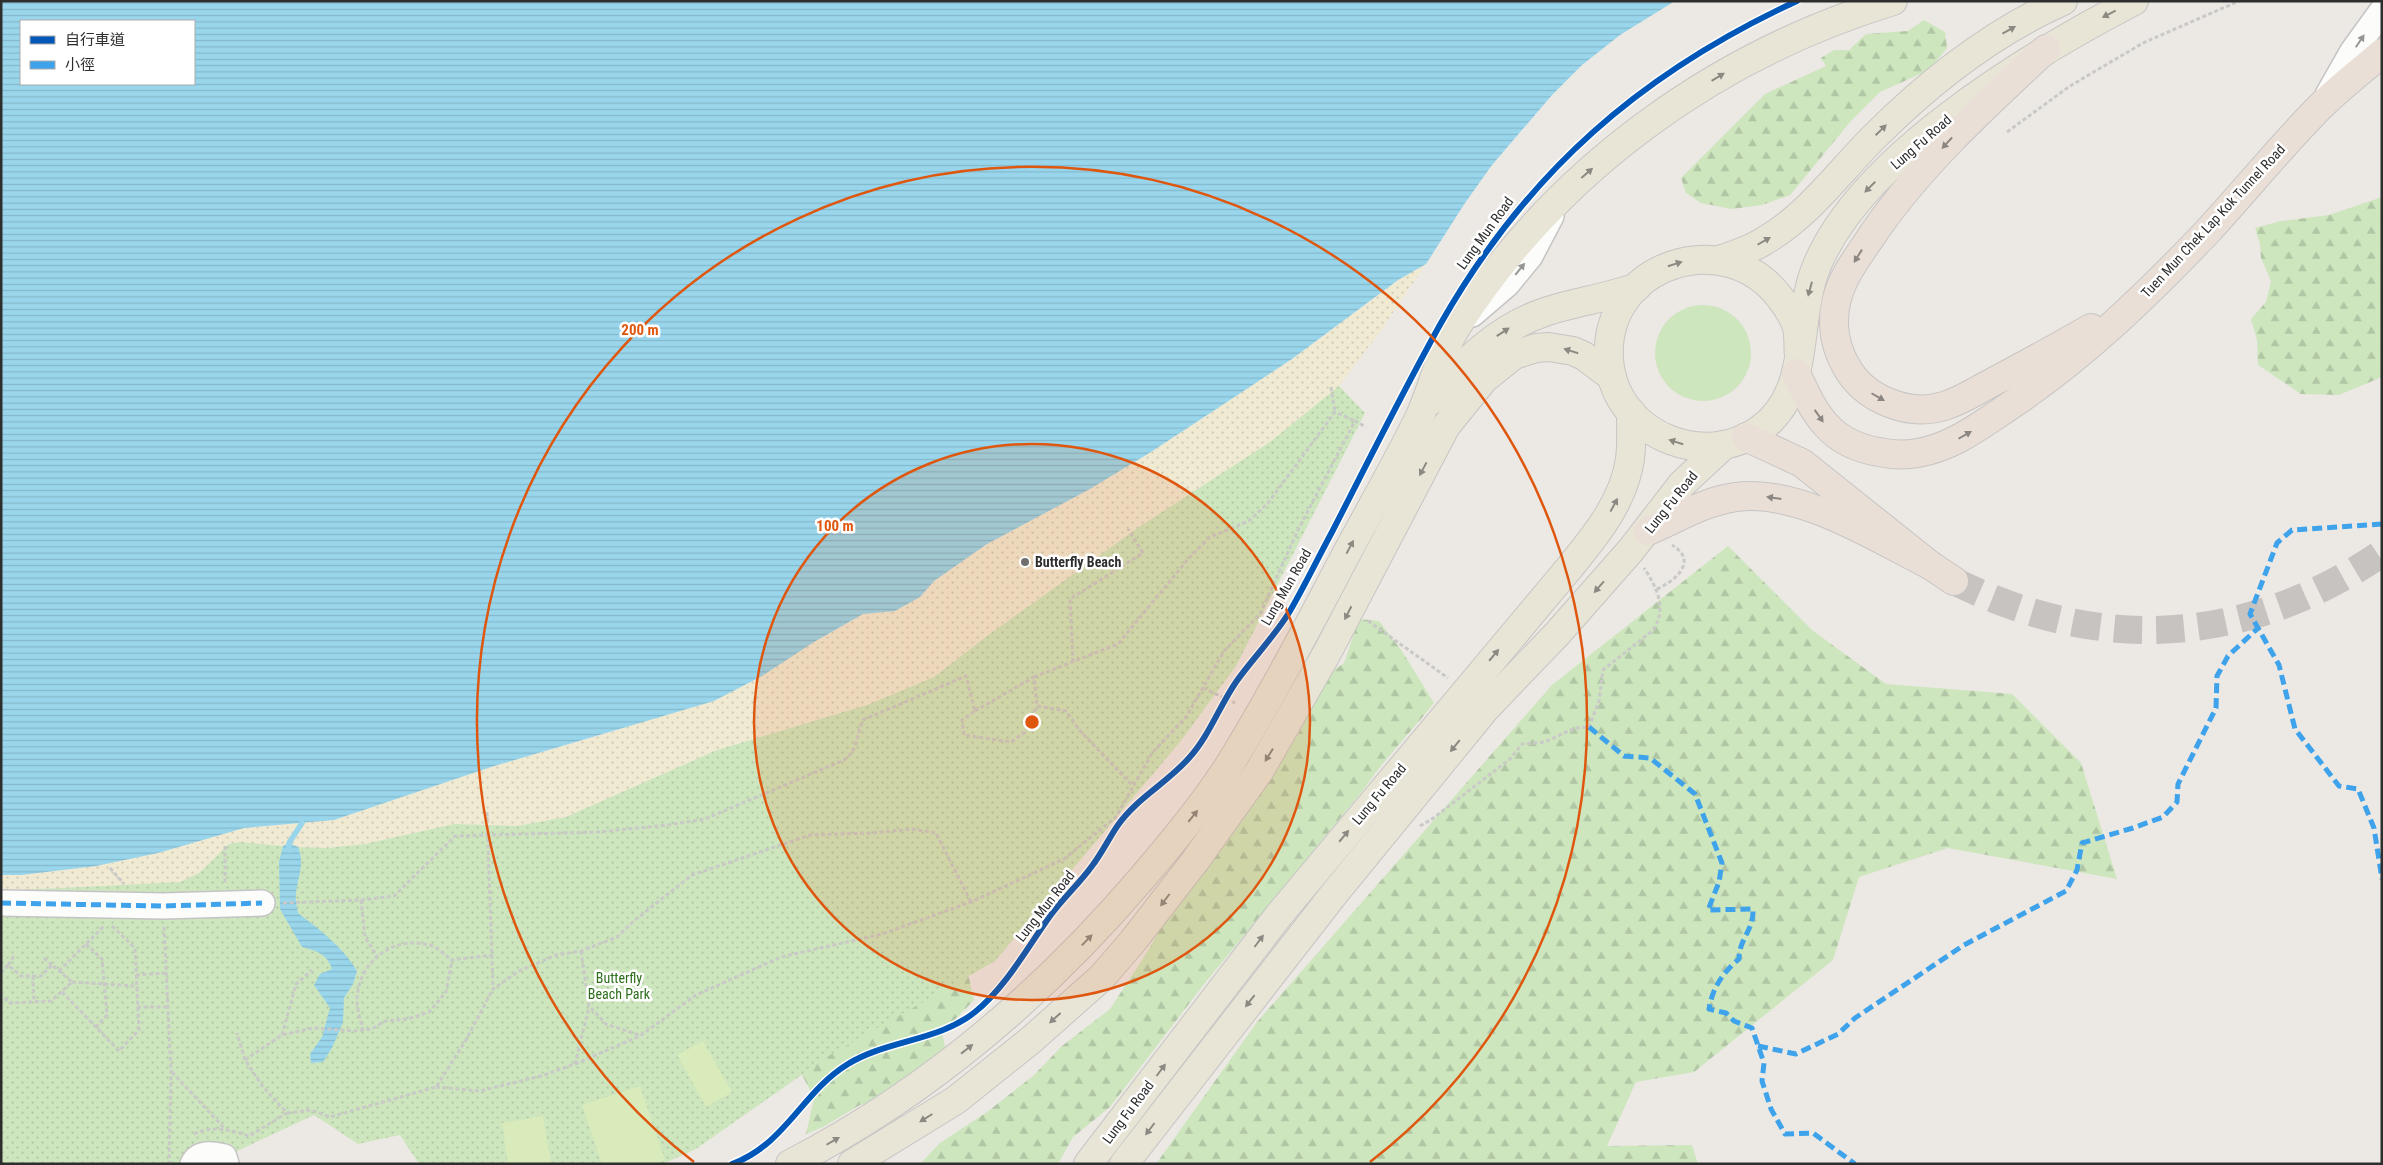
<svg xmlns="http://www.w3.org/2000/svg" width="2383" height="1165" font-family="'Roboto Condensed','Noto Sans TC',sans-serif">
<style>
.grass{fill:#cee6be}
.forest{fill:url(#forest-firs)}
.sand{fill:url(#sand-dots)}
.park{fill:url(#park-dots)}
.pitch{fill:#d9eabb}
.water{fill:url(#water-rules);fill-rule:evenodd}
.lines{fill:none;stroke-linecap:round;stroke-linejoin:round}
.stream{stroke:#99d6ec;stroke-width:5.5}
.highway-tunnel{stroke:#c6c3c0;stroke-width:28;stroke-dasharray:28 14;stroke-linecap:butt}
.minor-casing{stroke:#c5c4c5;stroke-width:28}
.major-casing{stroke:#c6c5c4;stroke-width:30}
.highway-casing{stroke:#c6c5c4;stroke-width:30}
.path{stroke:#c9c9c8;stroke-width:3;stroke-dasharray:4 2.5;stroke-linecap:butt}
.minor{stroke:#fcfcfb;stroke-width:25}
.major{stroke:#e8e4d6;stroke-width:28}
.highway{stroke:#eadfd6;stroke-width:28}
.quiet{stroke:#3ea3eb;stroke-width:5;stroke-dasharray:10 5;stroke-linecap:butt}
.cycleway-casing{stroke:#fff;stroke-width:9}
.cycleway{stroke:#0057b8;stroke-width:6}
.oneway{fill:#8b8982}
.oneway2{fill:#959594}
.oneway3{fill:#8c8682}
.ring{fill:none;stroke:#df570e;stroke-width:2.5}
.poi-dot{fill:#706f6e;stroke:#fff;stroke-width:2}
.labels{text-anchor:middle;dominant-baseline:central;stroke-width:5;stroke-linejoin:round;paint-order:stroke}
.street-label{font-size:14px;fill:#2e2e2e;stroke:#fff}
.poi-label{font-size:14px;font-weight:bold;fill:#2e2e2e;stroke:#fff;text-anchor:start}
.park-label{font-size:14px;fill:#2c6e1b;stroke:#fff}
.centre{fill:#df570e;stroke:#fff;stroke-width:2.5}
.ring-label{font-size:15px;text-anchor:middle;font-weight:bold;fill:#df570e;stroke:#fff;stroke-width:5;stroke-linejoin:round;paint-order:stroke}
</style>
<defs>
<pattern id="forest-firs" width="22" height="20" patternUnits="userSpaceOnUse" patternTransform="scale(1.25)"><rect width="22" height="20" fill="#cee6be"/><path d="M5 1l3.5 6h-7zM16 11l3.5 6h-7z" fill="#b1c6a4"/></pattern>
<pattern id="sand-dots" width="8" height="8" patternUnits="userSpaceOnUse" patternTransform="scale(1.25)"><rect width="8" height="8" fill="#f0ead3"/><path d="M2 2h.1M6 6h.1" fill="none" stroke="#cec9b5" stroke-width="1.8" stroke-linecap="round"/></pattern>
<pattern id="park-dots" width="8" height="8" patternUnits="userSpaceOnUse" patternTransform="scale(1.25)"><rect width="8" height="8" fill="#cee6be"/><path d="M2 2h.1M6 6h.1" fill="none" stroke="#b1c6a4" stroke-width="1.8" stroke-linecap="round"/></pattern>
<pattern id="water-rules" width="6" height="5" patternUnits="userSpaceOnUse" patternTransform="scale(1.25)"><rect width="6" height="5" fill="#99d6ec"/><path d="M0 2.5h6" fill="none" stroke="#84b8cb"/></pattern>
</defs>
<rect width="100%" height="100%" fill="#ece8e4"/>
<circle class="grass" cx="1703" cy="353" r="48"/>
<g class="forest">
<path d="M1924 20 1945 32 1947 48 1929 70 1880 92 1851 121 1790 195 1762 205 1731 209 1701 203 1686 193 1681 178 1765 94 1826 66 1821 58 1834 50H1849L1866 34 1908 31Z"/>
<path d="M2382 197V377L2339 395 2301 394 2258 365 2257 340 2251 319 2266 302 2271 281 2261 258 2260 244 2255 228 2281 221 2329 215Z"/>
<path d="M1728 546 1812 630 1886 684 2012 694 2081 763 2117 879 1948 848 1859 877 1833 960 1694 1072 1636 1082 1607 1146 1692 1145 1698 1164H1156L1257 1022 1552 685Z"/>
<path d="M1359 619 1379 621 1402 651 1434 703C1411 732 1385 758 1364 789L1205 983 1110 1107 1073 1137 1058 1164H920L940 1143 987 1112 1033 1076 1062 1046 1110 1009 1144 957 1167 918 1275 771 1300 731 1323 678 1344 663Z"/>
<path d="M960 941 974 1000 942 1033 947 1056 928 1089 860 1105 823 1127 806 1134 814 1098 784 1040Z"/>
</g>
<path class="sand" d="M1426 264 1379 333 1339 386 1270 442 1139 527 987 636 934 677 867 705 717 750 566 817 517 826 454 824 365 844 327 848 298 847 289 843 283 846 241 842 229 844 199 873 180 882 1 891V875H21L96 866 158 853 244 828 334 820 491 767 619 730 814 642 864 614 895 611 920 597 934 581 987 544 1090 489 1151 452 1292 359 1398 280Z"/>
<path class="park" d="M1339 386 1365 413 1236 666 1180 742 995 961 830 1055 696 1149 663 1164H419L400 1135 358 1144 314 1115 235 1152 182 1164H1V891L180 882 199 873 229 844 241 842 282 846 289 843 298 847 327 848 365 844 454 824 517 826 566 817 717 750 867 705 934 677 987 636 1139 527 1270 442Z"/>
<g class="pitch">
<path d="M703 1041 732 1092 706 1107 677 1055Z"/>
<path d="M640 1086 665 1160 653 1164H602L582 1105Z"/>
<path d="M543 1116 551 1164H508L502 1123Z"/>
</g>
<g class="water">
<path d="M1 1H1675L1620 35 1582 65 1552 95 1492 165 1465 203 1426 264 1398 280 1292 359 1151 452 1090 489 987 544 934 581 920 597 895 611 863 614 814 642 762 676 714 701 491 767 334 820 244 828 158 853 96 866 21 875H1ZM21 21H194V84H21Z"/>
<path d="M289 843 298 847C305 864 298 876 296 893 295 900 297 907 298 913 320 930 343 947 357 971L353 984 344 998 343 1022 332 1048 323 1062 311 1063 310 1054 322 1037 330 1008 314 985 320 974 332 969C327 954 317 951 302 947L280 909 279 862 283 846Z"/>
</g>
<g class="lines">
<path class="stream" d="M289 850V843L302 823"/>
<path class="highway-tunnel" d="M1954 581C2100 654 2246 646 2382 553"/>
<g class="minor-casing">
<g id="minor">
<path d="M2328 95 2353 51 2382 11"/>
<path d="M1472 314 1507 284 1530 256 1551 216"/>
<path d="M1 903 163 906 262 903"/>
<path d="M193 1164C199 1152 212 1154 224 1157L226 1164"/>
</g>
</g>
<g class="major-casing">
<g id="major">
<path d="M1719 260C1734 255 1750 250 1764 241 1808 216 1838 173 1874 137 1929 82 1991 33 2063 1"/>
<path d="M1799 356C1798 347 1799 336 1797 328 1794 317 1788 308 1781 299 1726 224 1603 264 1609 359 1614 438 1714 476 1771 420 1809 382 1797 321 1814 273 1855 160 2030 55 2134 1"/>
<path d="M1432 400C1464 362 1497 328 1545 312 1575 302 1607 298 1637 287"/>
<path d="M790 1164C926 1094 1043 994 1142 878 1172 843 1203 806 1228 767 1269 701 1305 633 1341 564 1367 515 1395 467 1419 418 1433 388 1439 355 1457 326 1557 169 1716 55 1893 1"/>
<path d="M852 1164 956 1100 1031 1040 1102 977 1133 941 1195 861 1260 770 1327 653 1446 426 1484 379 1514 355 1536 348 1549 347 1573 351 1584 356 1612 377"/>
<path d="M1088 1164 1279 915 1570 567C1596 535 1624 501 1630 459 1632 443 1631 427 1631 412"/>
<path d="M1124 1164 1334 894 1486 708 1557 634 1631 550 1682 484 1724 445"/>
</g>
</g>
<g class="highway-casing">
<g id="highway">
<path d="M2046 49C1985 106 1923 162 1875 231 1864 248 1851 264 1843 282 1830 310 1831 340 1846 366 1864 399 1908 417 1944 406 1961 401 1976 391 1991 383 2025 365 2058 347 2091 328"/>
<path d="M1796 373C1815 415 1830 444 1879 452 1892 455 1905 455 1918 453 1952 447 1980 426 2008 407 2082 358 2146 296 2207 232 2243 193 2277 151 2314 113 2335 91 2359 73 2382 53"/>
<path d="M1746 437 1802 463 1930 565 1954 581"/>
<path d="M1648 531C1676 519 1705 501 1736 497 1798 488 1876 538 1930 565"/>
</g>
</g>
<g class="path">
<path d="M2007 132 2070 86 2143 43 2239 1"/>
<path d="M1331 387 1335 412"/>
<path d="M1657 589C1675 581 1699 561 1672 545"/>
<path d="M1368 621 1448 678"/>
<path d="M1073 662 1070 599 1143 553 1128 529"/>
<path d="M1034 677 1118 644 1189 558 1210 537 1249 521 1268 503 1335 412 1355 421"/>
<path d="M1203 688 1235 703"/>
<path d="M975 711 1034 677 1037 706 1066 711 1081 732 1132 785"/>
<path d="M487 812 493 988"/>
<path d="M1420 826 1432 819 1510 759 1522 744 1545 742 1575 728 1589 727 1599 701 1603 670 1652 631C1668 611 1657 587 1644 568"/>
<path d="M225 846V884"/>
<path d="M110 868 124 884"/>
<path d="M361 900 365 937 377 956"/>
<path d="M283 903 361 900 394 896 455 836 598 832 668 825 705 819 844 760C859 749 856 735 863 720L966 676 975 711 962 720 964 735 1011 742 1025 732 1037 706"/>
<path d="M164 927 171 1071 169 1164"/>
<path d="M86 944 102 959 107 1015 96 1027"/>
<path d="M581 951 589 1006 606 1024 639 1035"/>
<path d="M44 958 52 965"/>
<path d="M8 965 14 956"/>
<path d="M59 971 104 926"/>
<path d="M1 973 8 965 21 976H41L52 965 72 982 51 1001 10 1003 1 995"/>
<path d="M136 975 166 973"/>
<path d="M33 976 34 1002"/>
<path d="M72 982 136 986"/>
<path d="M62 992 119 1051 139 1030 135 948 112 926"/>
<path d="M137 1007H167"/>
<path d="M363 1031C361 1021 357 1010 357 1000 358 962 393 935 429 945 436 946 445 955 452 960"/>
<path d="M282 1035 296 984 312 970"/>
<path d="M245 1060 282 1035 313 1028 354 1031 372 1029 385 1021 408 1019 429 1012 446 992 452 960 492 955"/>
<path d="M575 1064 589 1007"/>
<path d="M172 1072 224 1128"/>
<path d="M436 1087 480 1091 541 1076 575 1064 640 1036 696 995 781 957 882 934 971 902 1064 859 1116 817 1152 753 1186 717 1224 651 1260 614 1298 530 1355 421 1366 427"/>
<path d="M287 1113 311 1110 330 1117 436 1087 466 1040 493 989 519 971 556 955 581 951 617 937 635 920 692 875 810 835 871 833 912 829 936 833 971 902"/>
<path d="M194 1134C213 1125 230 1130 249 1136L287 1113 263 1087 245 1060 237 1033"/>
</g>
<use href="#minor" class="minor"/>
<use href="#major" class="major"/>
<use href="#highway" class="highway"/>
<g class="quiet">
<path d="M2382 524 2292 530 2277 543 2250 614 2279 665 2295 729 2339 786 2358 789 2374 828 2382 879"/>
<path d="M1589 727 1624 756 1650 758 1695 794 1722 863 1719 882 1708 910 1753 909C1754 931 1739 938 1739 959 1723 972 1712 989 1709 1009L1726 1013 1734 1021 1752 1028 1764 1063 1762 1081 1771 1109 1785 1134 1813 1133 1855 1164"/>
<path d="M1 903 163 906 262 903"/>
<path d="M1758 1046 1796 1054 1838 1034 1855 1018 1964 945 2066 891 2077 870 2082 843 2133 828 2163 817 2177 802 2178 784 2216 708 2217 676 2228 656 2258 628"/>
</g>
<g class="cycleway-casing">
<path id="cycleway" d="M732 1164C786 1144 802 1092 848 1064 887 1040 939 1041 975 1012 1006 987 1027 948 1050 916 1063 898 1079 884 1092 866 1102 853 1109 838 1118 825 1137 798 1167 783 1189 758 1209 736 1219 707 1236 682 1253 658 1275 636 1290 611 1305 585 1318 558 1332 532 1368 462 1403 391 1441 323 1527 172 1641 73 1797 1"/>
</g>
<use href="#cycleway" class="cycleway"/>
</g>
<defs><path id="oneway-solid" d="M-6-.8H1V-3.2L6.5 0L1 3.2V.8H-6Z" transform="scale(1.25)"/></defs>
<g class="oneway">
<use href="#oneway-solid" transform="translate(2109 14) rotate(153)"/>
<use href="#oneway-solid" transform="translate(2009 30) rotate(-29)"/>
<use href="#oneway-solid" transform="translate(1718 77) rotate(-31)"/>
<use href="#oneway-solid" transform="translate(1881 130) rotate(-44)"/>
<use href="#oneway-solid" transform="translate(1587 173) rotate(-41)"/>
<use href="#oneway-solid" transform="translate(1870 187) rotate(135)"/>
<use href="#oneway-solid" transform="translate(1764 241) rotate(-30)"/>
<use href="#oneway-solid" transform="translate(1675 264) rotate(-18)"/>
<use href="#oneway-solid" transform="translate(1810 289) rotate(105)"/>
<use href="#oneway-solid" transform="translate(1503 332) rotate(-33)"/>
<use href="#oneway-solid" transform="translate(1571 351) rotate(-163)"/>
<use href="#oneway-solid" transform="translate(1676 442) rotate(-163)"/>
<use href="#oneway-solid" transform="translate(1423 469) rotate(118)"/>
<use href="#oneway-solid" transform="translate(1614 505) rotate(-62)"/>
<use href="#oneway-solid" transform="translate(1350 547) rotate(-62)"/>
<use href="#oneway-solid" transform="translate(1599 587) rotate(131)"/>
<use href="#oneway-solid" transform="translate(1348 613) rotate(117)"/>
<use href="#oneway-solid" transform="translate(1494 655) rotate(-50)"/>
<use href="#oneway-solid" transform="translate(1455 746) rotate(129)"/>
<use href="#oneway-solid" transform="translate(1269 755) rotate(122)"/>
<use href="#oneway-solid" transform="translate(1193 816) rotate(-51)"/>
<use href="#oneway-solid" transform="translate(1344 836) rotate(-50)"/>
<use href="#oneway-solid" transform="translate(1165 900) rotate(127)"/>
<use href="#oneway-solid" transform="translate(1087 940) rotate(-46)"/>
<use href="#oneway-solid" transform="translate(1259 941) rotate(-53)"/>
<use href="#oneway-solid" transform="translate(1250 1001) rotate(128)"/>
<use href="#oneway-solid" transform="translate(1055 1018) rotate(138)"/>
<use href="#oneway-solid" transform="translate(967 1049) rotate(-38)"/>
<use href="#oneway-solid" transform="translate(1161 1070) rotate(-53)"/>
<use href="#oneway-solid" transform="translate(926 1118) rotate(148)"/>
<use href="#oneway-solid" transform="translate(1150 1129) rotate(127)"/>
<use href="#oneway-solid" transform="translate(833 1141) rotate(-30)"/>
</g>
<g class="oneway2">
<use href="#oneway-solid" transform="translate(2360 41) rotate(-56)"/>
<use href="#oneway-solid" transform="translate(1520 269) rotate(-51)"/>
</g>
<g class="oneway3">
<use href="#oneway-solid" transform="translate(1947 143) rotate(133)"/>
<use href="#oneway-solid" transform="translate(1858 256) rotate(122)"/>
<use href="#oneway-solid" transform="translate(1878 397) rotate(30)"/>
<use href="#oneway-solid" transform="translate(1819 416) rotate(55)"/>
<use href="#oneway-solid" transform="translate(1965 435) rotate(-30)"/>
<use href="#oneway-solid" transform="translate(1774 498) rotate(-172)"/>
</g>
<circle cx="1032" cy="722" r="278" fill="#df570e" fill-opacity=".12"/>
<g class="ring">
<circle cx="1032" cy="722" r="278"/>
<path d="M694 1162A555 555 0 1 1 1370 1162"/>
</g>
<circle class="poi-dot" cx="1025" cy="562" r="5"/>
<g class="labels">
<g class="street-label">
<text transform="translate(1921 142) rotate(-41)">Lung Fu Road</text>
<text transform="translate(2213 221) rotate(-47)">Tuen Mun Chek Lap Kok Tunnel Road</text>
<text transform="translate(1485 233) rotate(-54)">Lung Mun Road</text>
<text transform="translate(1671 502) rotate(-51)">Lung Fu Road</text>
<text transform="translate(1286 587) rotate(-60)">Lung Mun Road</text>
<text transform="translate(1379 794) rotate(-50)">Lung Fu Road</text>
<text transform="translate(1045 906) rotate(-52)">Lung Mun Road</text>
<text transform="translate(1128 1112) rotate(-53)">Lung Fu Road</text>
</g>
<g class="poi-label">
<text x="1035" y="562">Butterfly Beach</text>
</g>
<g class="park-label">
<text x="619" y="978">Butterfly<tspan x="619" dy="16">Beach Park</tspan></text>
</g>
</g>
<circle cx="1032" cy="722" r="8" class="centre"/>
<g class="ring-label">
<text x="640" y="335">200 m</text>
<text x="835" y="531">100 m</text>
</g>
<rect width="2383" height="1165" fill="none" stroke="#2e2e2e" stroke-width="5"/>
<rect x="20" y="20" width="175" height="65" fill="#ffffff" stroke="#ababab"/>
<rect x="30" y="36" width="25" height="8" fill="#0057b8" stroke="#ababab"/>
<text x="65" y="45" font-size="15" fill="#2e2e2e">自行車道</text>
<rect x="30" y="61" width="25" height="8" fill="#3ea3eb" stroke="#ababab"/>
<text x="65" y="70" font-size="15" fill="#2e2e2e">小徑</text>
</svg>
